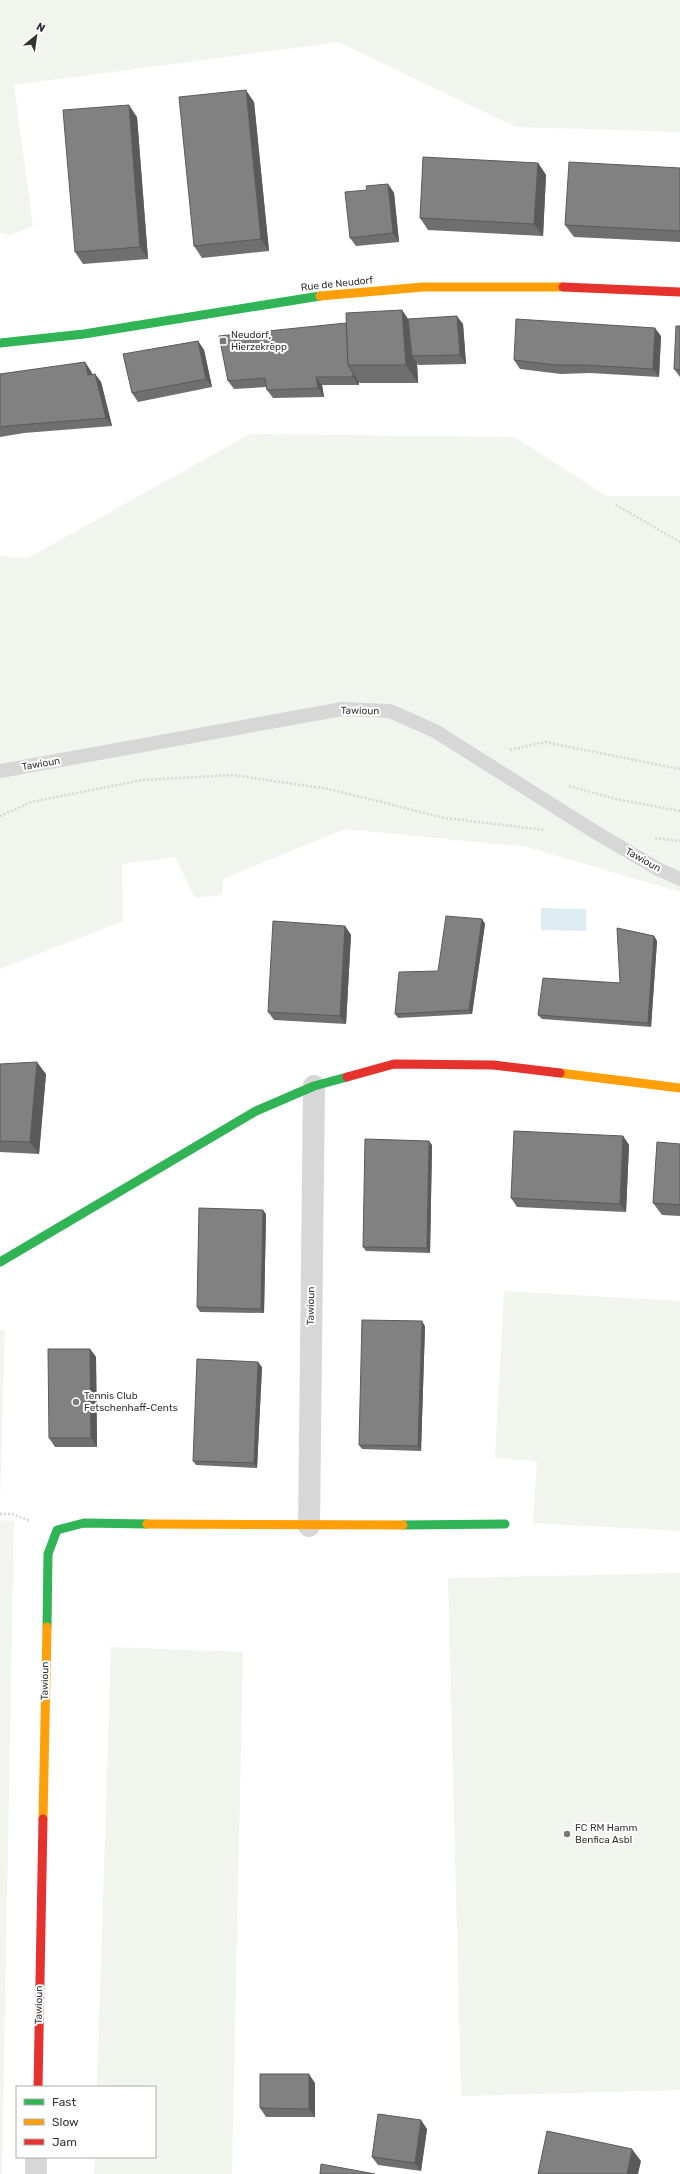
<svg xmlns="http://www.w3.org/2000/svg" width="680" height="2174" font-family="Rubik,sans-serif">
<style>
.green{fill:#f1f5ed}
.water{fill:#ddebf3}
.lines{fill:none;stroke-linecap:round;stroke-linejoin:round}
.path{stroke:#d6d6d6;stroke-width:2.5;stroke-dasharray:2 2;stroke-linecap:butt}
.lane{stroke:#d7d7d7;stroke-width:14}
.street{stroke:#d7d7d7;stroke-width:22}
.fast{stroke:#30b455;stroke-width:9}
.slow{stroke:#ff9f0a;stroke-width:9}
.jam{stroke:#e5322d;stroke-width:9}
.wall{fill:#6f6f6f}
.shaded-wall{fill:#5a5a5a}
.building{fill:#818181;stroke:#5a5a5a}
.poi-dot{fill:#7a7a7a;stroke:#fff;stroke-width:1.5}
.labels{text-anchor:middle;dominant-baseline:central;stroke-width:4;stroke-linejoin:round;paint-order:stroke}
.street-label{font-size:10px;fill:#333;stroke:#fff}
.poi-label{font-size:10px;fill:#333;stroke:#fff;text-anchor:start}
</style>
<rect width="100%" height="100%" fill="#fff"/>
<g class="green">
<path d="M0 0H680V132L516 127 338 42 14 85 33 226 11 235 0 233Z"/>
<path d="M250 434 514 437 607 496H680V892L527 847 345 829 223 879 222 895 195 898 175 857 122 864 123 921 0 969V556L28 558Z"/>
<path d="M504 1291 680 1301V1531L533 1523 537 1461 495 1458Z"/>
<path d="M0 1330H5L0 1501Z"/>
<path d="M0 1520 14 1521 2 2174H0Z"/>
<path d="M680 1573V2090L461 2096 448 1578Z"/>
<path d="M111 1647 243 1652 232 2174H94L95 2157H155V2087H97Z"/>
</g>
<path class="water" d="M541 908 586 909V931L541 930Z"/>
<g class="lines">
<g class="path">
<path d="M616 505 680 542"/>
<path d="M510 750 545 742 680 769"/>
<path d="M569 786 616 799 680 811"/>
<path d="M0 816 31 802 142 780 232 775 329 789 445 818 545 830"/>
<path d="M655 838 680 841"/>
<path d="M0 1514H12L30 1521"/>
</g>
<path class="lane" d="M0 771 342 709 390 711 435 731 595 832 658 869 680 879"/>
<g class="street">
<path d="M309 1526 314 1086"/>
<path d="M36 2174V2157"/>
</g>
<g class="fast">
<path d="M0 343 84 334 320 296"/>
<path d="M0 1262 256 1111 314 1086 347 1077"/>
<path d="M403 1525 505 1524"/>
<path d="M47 1627 48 1554 57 1530 84 1523 147 1524"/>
</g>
<g class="slow">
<path d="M320 296 423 287H563"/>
<path d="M560 1073 680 1088"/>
<path d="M147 1524 403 1525"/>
<path d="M43 1819 47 1627"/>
</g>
<g class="jam">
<path d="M563 287 680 292"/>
<path d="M347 1077 394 1064 493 1065 560 1073"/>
<path d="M38 2087 43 1819"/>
</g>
</g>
<g class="wall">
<path d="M254 102 269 251 202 258 194 246Z"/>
<path d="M137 117 148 259 83 264 75 252Z"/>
<path d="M538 163 546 175 543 236 428 230 420 218Z"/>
<path d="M680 168V242L574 237 565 225Z"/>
<path d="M388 184 394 193 399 242 356 246 350 238 367 190Z"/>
<path d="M402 310 408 319 463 324 466 364 418 365 417 363 418 383H360L359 382V385H322L324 397 273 398 267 390 266 387 234 389 228 381 346 323Z"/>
<path d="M680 326V377L674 369Z"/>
<path d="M661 336 659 377 590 373 561 374 520 369 514 360Z"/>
<path d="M198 341 204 350 212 387 138 402 132 393Z"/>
<path d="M91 371 92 374H95L101 382 112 426 24 433 0 437V374Z"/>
<path d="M482 919 485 924 472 1014 398 1018 395 1014 438 971Z"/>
<path d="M345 926 351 935 346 1024 274 1020 268 1012Z"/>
<path d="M654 936 657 941 651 1027 542 1019 538 1015 620 983Z"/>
<path d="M0 1064 46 1074 39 1154 0 1152Z"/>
<path d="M623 1136 629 1145 626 1212 517 1207 511 1198Z"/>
<path d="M680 1144V1216L662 1215 653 1203Z"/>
<path d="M432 1145 430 1253 366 1251 363 1247Z"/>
<path d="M266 1214 264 1313 200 1312 197 1307Z"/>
<path d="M425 1326 421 1451 362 1449 359 1445Z"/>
<path d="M90 1349 96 1357 97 1447H55L49 1438Z"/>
<path d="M262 1367 257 1468 196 1465 193 1461Z"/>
<path d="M315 2083V2117H266L260 2108Z"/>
<path d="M427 2129 421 2171 378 2165 372 2157Z"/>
</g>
<g class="shaded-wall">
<path d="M246 90 254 102 269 251 261 239Z"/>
<path d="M129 105 137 117 148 259 140 247Z"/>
<path d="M538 163 546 175 543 236 534 224Z"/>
<path d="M388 184 394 193 399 242 393 233Z"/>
<path d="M402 310 414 328 412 356 417 363 418 383 406 365Z"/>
<path d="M457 316 463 324 466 364 460 355Z"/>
<path d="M655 328 661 336 659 377 653 369Z"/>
<path d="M198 341 204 350 212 387 206 379Z"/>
<path d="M85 362 91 371 94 383 88 375Z"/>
<path d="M353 373 359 382V385L353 377Z"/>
<path d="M95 374 101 382 112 426 106 418Z"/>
<path d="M316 377 322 385 324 397 318 388Z"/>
<path d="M482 919 485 924 472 1014 469 1010Z"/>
<path d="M345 926 351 935 346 1024 340 1016Z"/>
<path d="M654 936 657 941 651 1027 648 1023Z"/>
<path d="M37 1062 46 1074 39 1154 30 1142Z"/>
<path d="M623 1136 629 1145 626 1212 620 1204Z"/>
<path d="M429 1141 432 1145 430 1253 427 1248Z"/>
<path d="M263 1210 266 1214 264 1313 261 1309Z"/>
<path d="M422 1321 425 1326 421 1451 418 1446Z"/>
<path d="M90 1349 96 1357 97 1447 91 1438Z"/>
<path d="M258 1362 262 1367 257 1468 254 1463Z"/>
<path d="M309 2074 315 2083V2117L309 2109Z"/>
<path d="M421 2120 427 2129 421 2171 415 2163Z"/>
<path d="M632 2149 641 2161 638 2174H627Z"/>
</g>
<g class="building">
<path d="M246 90 261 239 194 246 179 97Z"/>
<path d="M129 105 140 247 75 252 63 110Z"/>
<path d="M423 157 538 163 534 224 420 218Z"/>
<path d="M569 162 680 168V231L565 225Z"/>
<path d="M388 184 393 233 350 238 345 192 367 190 366 186Z"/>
<path d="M402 310 406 365H348L346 313Z"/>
<path d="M457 316 460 355 412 356 408 319Z"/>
<path d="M516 319 655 328 653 369 584 365H555L514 360Z"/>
<path d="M346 323 348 365 353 373V377H316L318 388 267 390 265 378 228 381 219 336Z"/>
<path d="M676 326H680V370L674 369Z"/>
<path d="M198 341 206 379 132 393 123 354Z"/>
<path d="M85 362 88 375 95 374 106 418 18 425 0 427V374Z"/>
<path d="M446 916 482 919 469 1010 395 1014 399 972 438 971Z"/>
<path d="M273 921 345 926 340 1016 268 1012Z"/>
<path d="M617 928 654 936 648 1023 538 1015 543 978 620 983Z"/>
<path d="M37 1062 30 1142 0 1141V1064Z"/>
<path d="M514 1131 623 1136 620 1204 511 1198Z"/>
<path d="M365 1139 429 1141 427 1248 363 1247Z"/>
<path d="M657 1142 680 1144V1205L653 1203Z"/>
<path d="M199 1208 263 1210 261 1309 197 1307Z"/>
<path d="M362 1320 422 1321 418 1446 359 1445Z"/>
<path d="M48 1349H90L91 1438H49Z"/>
<path d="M197 1359 258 1362 254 1463 193 1461Z"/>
<path d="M260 2074H309V2109L260 2108Z"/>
<path d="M378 2114 421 2120 415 2163 372 2157Z"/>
<path d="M547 2131 632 2149 627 2174H538Z"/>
<path d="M321 2164 375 2174H320Z"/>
</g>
<g class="poi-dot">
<rect x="219" y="337" width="8" height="8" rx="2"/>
<circle cx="76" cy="1402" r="4"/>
<circle cx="567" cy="1834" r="4"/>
</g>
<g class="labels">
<g class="street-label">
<text transform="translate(337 284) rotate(-6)">Rue de Neudorf</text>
<text transform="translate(360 711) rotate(1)">Tawioun</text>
<text transform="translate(41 764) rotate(-10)">Tawioun</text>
<text transform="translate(643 860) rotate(29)">Tawioun</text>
<text transform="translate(311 1306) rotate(-89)">Tawioun</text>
<text transform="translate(45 1681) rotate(-89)">Tawioun</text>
<text transform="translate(39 2005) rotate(-89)">Tawioun</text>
</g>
<g class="poi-label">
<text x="231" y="335">Neudorf,<tspan x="231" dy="12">Hierzekrëpp</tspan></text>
<text x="84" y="1396">Tennis Club<tspan x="84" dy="12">Fetschenhaff-Cents</tspan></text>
<text x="575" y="1828">FC RM Hamm<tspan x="575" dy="12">Benfica Asbl</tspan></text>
</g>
</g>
<rect x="16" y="2086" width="140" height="72" fill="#ffffff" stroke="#adadad"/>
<rect x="24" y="2099" width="20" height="6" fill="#30b455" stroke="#adadad"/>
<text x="52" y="2106" font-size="12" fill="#333333">Fast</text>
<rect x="24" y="2119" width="20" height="6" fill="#ff9f0a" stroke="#adadad"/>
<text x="52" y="2126" font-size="12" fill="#333333">Slow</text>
<rect x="24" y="2139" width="20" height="6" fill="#e5322d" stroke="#adadad"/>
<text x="52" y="2146" font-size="12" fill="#333333">Jam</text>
<g transform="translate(36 36) rotate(29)" stroke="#ffffff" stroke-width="3" paint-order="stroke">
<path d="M0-3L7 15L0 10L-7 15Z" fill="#333333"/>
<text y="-6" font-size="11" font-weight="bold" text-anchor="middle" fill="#333333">N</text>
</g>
</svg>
